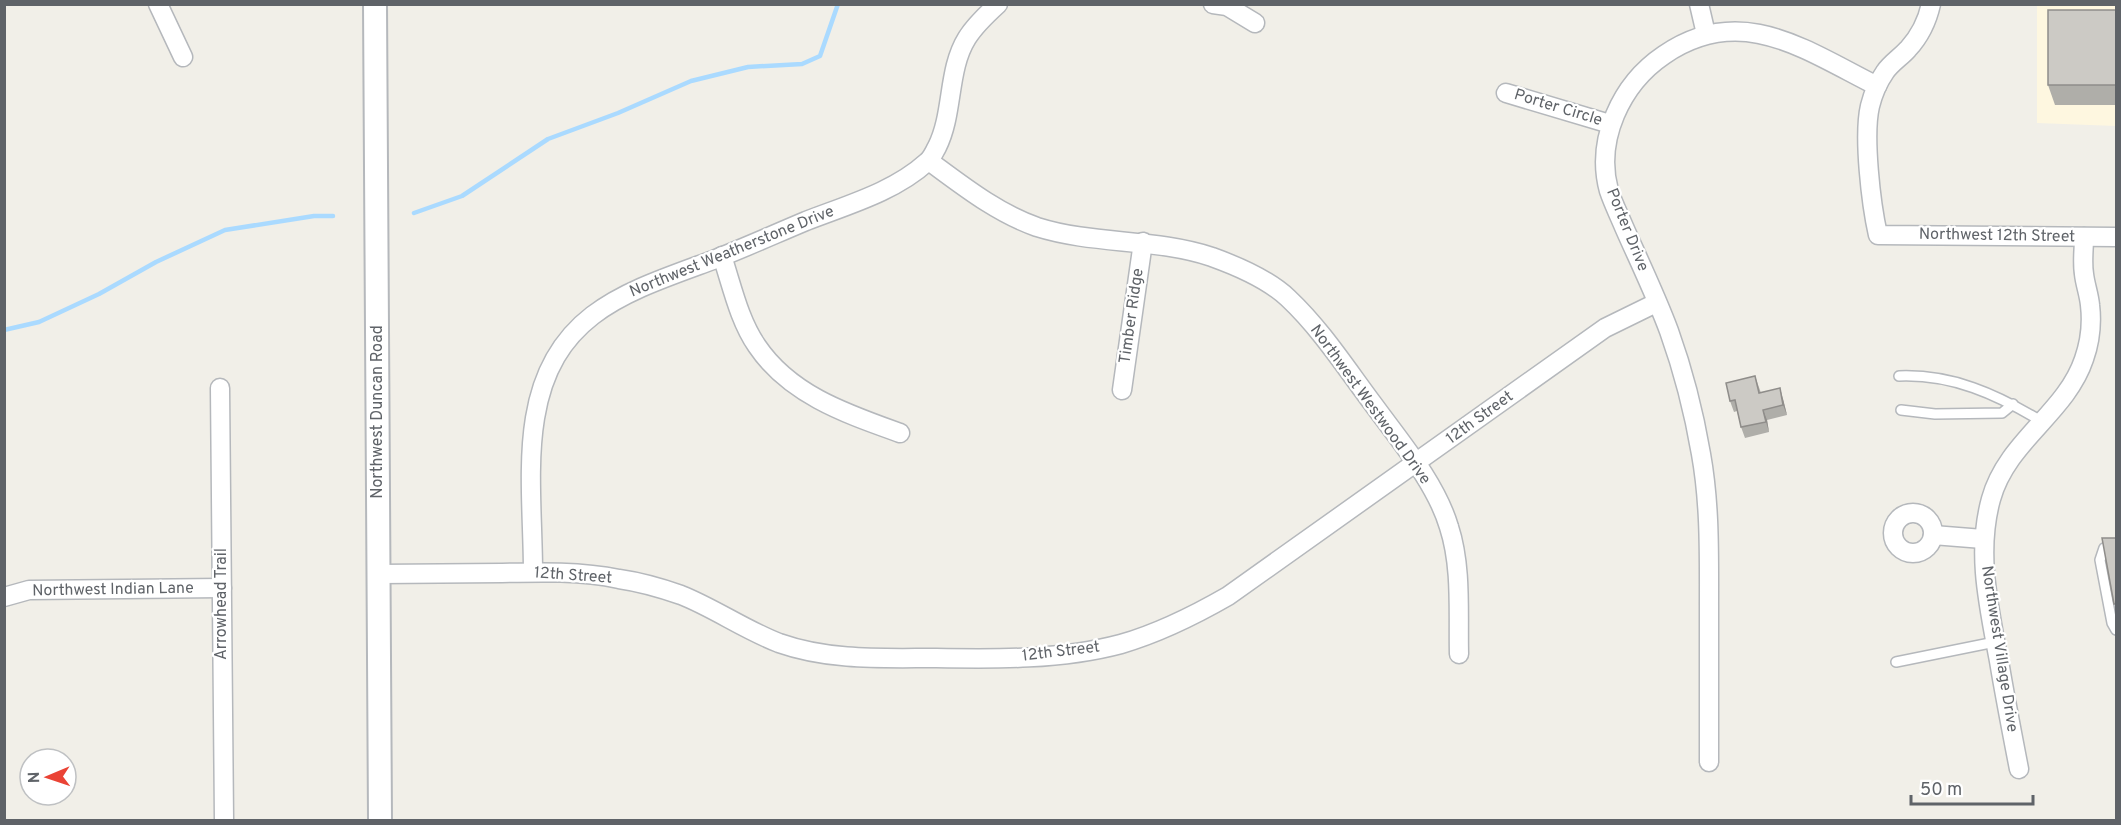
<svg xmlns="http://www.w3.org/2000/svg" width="2121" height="825" font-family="Overpass,sans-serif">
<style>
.commercial{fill:#fef7e0}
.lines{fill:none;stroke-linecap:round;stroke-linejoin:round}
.stream{stroke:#aadaff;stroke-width:4.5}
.service-casing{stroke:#b5b8bc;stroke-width:12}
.minor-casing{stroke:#b5b8bc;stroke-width:21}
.tertiary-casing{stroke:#b5b8bc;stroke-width:26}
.service{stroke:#fff;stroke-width:9}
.minor{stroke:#fff;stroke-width:18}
.tertiary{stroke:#fff;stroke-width:22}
.wall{fill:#afaea9}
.shaded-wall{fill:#8f8d8a}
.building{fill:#cccac5;stroke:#8f8d8a;stroke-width:1.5}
.labels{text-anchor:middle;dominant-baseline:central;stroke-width:4.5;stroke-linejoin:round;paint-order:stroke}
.street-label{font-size:16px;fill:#5f6368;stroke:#fff}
</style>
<rect width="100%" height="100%" fill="#f1efe8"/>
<path class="commercial" d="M2037 5H2116V126L2037 123Z"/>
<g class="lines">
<g class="stream">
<path d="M414 213 462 196 548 139 618 113 691 81 748 67 802 64 820 56 838 4"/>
<path d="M4 330 39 322 99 294 156 262 225 230 314 216H333"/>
</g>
<g class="service-casing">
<g id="service">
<path d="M1899 376C1952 374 1996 394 2041 421"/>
<path d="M1901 410 1935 414 2002 413 2013 404"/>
<path d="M2116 544 2104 548 2100 560 2112 623 2116 630"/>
<path d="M1896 662 1995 642"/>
</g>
</g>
<g class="minor-casing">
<g id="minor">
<path d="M158 4 183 57"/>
<path d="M1213 4 1227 6 1255 23"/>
<path d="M1699 4 1706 34"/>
<path d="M1931 4C1927 22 1920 36 1908 49 1901 57 1891 63 1885 72 1878 82 1873 94 1870 106 1863 136 1871 204 1878 235L2116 237"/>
<path d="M1506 93 1610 124"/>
<path d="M929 161C963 186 997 213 1037 227 1094 245 1155 238 1212 257 1237 266 1268 279 1288 298 1321 329 1346 368 1373 404 1400 441 1436 483 1449 527 1462 567 1458 613 1459 654"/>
<path d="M722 256C732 286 739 320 757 346 790 395 847 414 900 433"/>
<path d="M220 388 224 820"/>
<path d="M1122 390 1143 242"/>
<circle cx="1913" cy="533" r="20"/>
<path d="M1933 535 1983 539"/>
<path d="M533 572C533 523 527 466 535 418 552 313 626 292 713 260 744 248 775 234 806 221 847 205 894 192 927 162 932 158 934 152 937 147 954 113 947 70 967 38 975 25 987 14 998 4"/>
<path d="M379 574C420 574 461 573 502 573 541 572 581 571 619 579 640 582 661 588 681 595 714 608 745 630 779 643 830 661 883 658 936 658 997 659 1061 660 1121 644 1159 633 1195 615 1228 596L1605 328 1656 303"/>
<path d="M4 597 29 590 222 588"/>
<path d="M1709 762C1709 710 1709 658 1709 605 1709 554 1710 504 1701 454 1694 413 1683 370 1669 331 1656 296 1639 261 1624 227 1619 215 1613 203 1609 191 1595 140 1621 84 1664 55 1741 2 1805 50 1877 86"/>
<path d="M2019 769C2012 733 2005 697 1999 661 1989 607 1976 553 1991 499 2007 441 2066 413 2084 359 2090 342 2092 322 2090 305 2089 294 2085 284 2084 274 2082 262 2084 249 2084 237"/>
</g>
</g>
<g class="tertiary-casing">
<path id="tertiary" d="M375 4 380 820"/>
</g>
<use href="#service" class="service"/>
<use href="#minor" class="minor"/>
<use href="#tertiary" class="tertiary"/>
</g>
<g class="wall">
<path d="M2116 10V105H2055L2048 85Z"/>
<path d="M1755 376 1761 393 1783 399 1787 415 1767 420 1769 432 1745 438 1741 427 1737 411 1734 412 1730 401Z"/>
</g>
<g class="shaded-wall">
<path d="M1780 388 1783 399 1787 415 1783 405Z"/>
<path d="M1763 410 1767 420 1769 432 1766 422Z"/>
</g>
<g class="building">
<rect x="2048" y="10" width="68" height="75"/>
<path d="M1755 376 1759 393 1780 388 1783 405 1763 410 1766 422 1741 427 1735 400 1730 401 1726 383Z"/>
<path d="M2102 538H2116V604H2114Z"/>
</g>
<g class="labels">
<g class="street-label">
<text transform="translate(1558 108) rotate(17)">Porter Circle</text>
<text transform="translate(1627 230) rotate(68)">Porter Drive</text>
<text transform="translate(1997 236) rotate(1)">Northwest 12th Street</text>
<text transform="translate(732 252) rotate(-22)">Northwest Weatherstone Drive</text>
<text transform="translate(1132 316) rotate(-82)">Timber Ridge</text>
<text transform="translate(1370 405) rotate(54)">Northwest Westwood Drive</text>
<text transform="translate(378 412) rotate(-90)">Northwest Duncan Road</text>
<text transform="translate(1480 418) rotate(-36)">12th Street</text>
<text transform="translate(573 576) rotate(4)">12th Street</text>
<text transform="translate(113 590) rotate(-1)">Northwest Indian Lane</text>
<text transform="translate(222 604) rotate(-90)">Arrowhead Trail</text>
<text transform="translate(1999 649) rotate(81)">Northwest Village Drive</text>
<text transform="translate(1061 652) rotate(-7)">12th Street</text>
</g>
</g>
<rect width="2121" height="825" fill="none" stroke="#5f6368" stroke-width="12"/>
<g transform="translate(48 777) rotate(268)"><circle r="28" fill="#ffffff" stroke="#bfc1c3" stroke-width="1.5"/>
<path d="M0-4.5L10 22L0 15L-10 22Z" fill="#ea4335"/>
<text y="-9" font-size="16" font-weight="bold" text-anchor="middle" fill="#5f6368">N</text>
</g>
<path d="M1911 795v9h122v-9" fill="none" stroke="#5f6368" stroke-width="3"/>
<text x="1920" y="795" font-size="18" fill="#5f6368" stroke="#ffffff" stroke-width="4.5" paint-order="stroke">50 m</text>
</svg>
